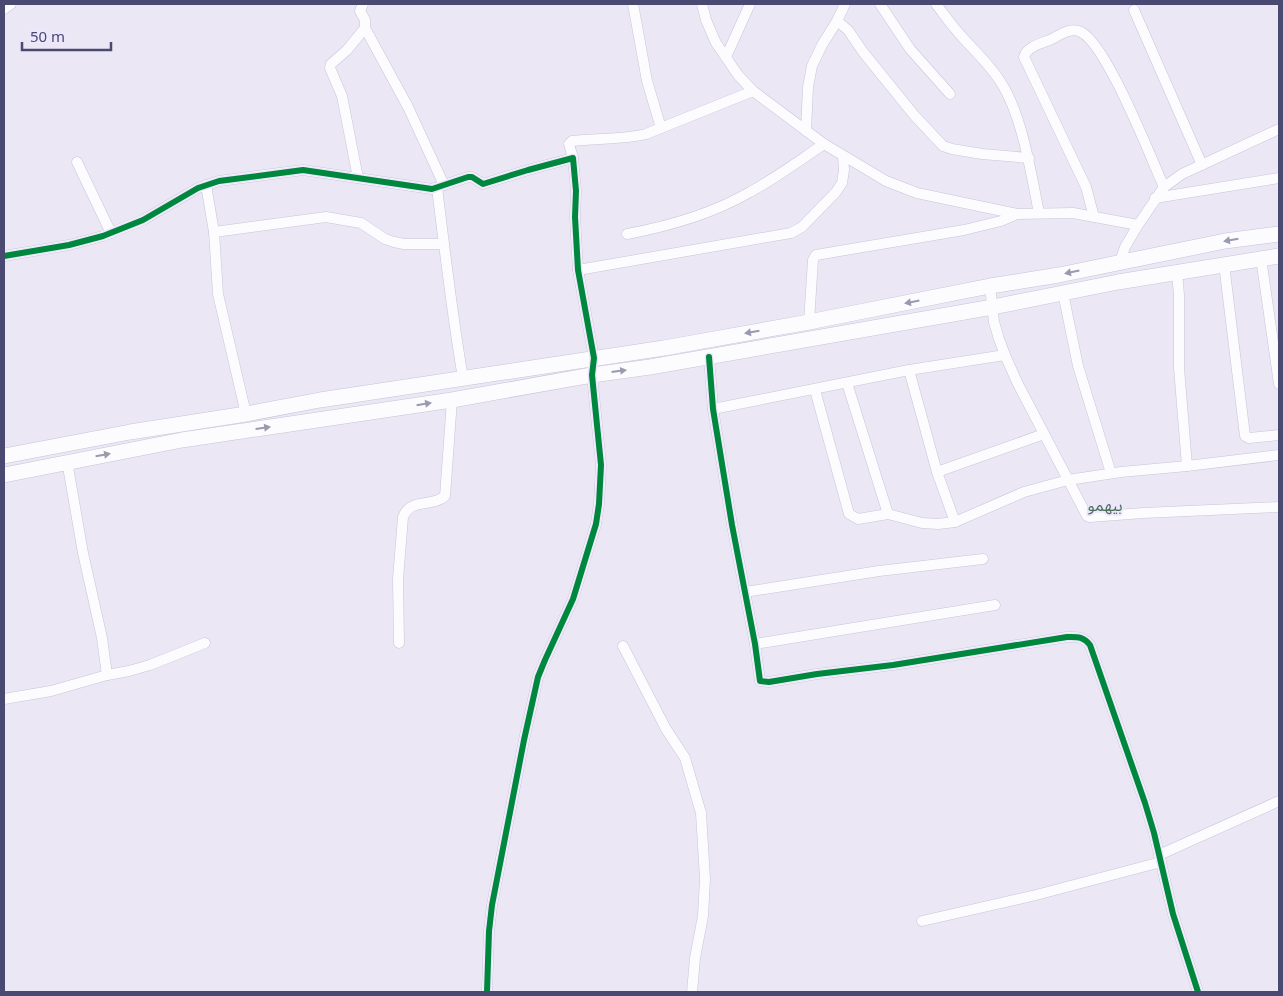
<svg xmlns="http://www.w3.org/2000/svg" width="1283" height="996" font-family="'Noto Sans','Noto Sans Arabic',sans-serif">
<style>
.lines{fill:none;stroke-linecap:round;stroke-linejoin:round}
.minor-casing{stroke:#c8c5d7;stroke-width:11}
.secondary-casing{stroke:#c6c4d6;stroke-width:16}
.minor{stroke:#fcfbfe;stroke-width:10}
.secondary{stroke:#fcfbfe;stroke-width:15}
.cycleway-casing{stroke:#ede7fe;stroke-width:9}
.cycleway{stroke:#00873e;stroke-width:6}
.oneway{fill:#9a99b0}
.labels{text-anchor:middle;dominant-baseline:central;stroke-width:4;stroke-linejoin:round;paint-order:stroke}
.quarter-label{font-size:16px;fill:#4c6d57;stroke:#ede7fe}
</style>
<rect width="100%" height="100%" fill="#ebe7f5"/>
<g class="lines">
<g class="minor-casing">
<g id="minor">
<path d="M633 4 647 81 661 128"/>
<path d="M702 4 706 20 716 43 738 75 753 91 824 144 886 181 917 193 1017 214 1073 213 1138 225"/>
<path d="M880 4 910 49 950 94"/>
<path d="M936 4C943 13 949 22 957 31 971 48 988 62 1000 81 1022 114 1031 173 1039 213"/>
<path d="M4 9 11 4"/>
<path d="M1134 10 1202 165"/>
<path d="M837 21 848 30 863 52 914 115 943 146 952 149 982 154 1029 158"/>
<path d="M365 28 408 107 444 185"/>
<path d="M726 57 750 4"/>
<path d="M806 131 808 87 812 66 822 45 837 21 845 4"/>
<path d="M573 158 569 144 572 141C597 138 622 140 646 134L753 91"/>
<path d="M77 162 111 233"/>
<path d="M358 178 342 96 330 68 331 64 347 50 365 28V20L360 11 363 4"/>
<path d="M206 185 214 232 218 294 246 414"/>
<path d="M437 188C445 251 452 315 463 378"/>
<path d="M1155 198 1279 178"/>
<path d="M1094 217 1086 187 1024 57C1027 46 1043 43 1052 39 1061 34 1071 27 1081 32 1107 45 1150 156 1164 187"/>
<path d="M214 232 326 217 361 223 385 239 394 242 404 244H444"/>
<path d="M627 234C670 226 712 214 750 192 776 178 800 160 824 144"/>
<path d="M4 256 69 245 103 236 143 220 198 188 219 181 303 170 432 189 468 177H472L483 184 528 170 573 158 576 191 575 217 578 270 594 358 592 375 601 465 599 504 596 524 573 599 545 660 538 677 524 740 492 905 489 931 487 992"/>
<path d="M1261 258 1279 384"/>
<path d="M1120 262 1125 247 1138 225 1164 187 1182 174 1279 129"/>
<path d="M1224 264 1245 436 1249 438 1279 435"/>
<path d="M578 270 791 233 802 227 836 192 842 183 844 170 843 156"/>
<path d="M1177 272 1179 295V368L1187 466"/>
<path d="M990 286 994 322 999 339 1005 355 1017 382 1087 516 1090 517 1143 513 1279 507"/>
<path d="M1063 293 1078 366 1111 473"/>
<path d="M809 322 813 260 816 255 964 230 1001 221 1017 214"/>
<path d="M709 357 713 409 732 525 755 644 760 681 769 682 817 674 893 665 1067 637C1077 637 1083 636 1090 645L1145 803 1154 833 1173 914 1198 992"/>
<path d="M909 370 937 472 955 522"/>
<path d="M847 383 888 514"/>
<path d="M815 390 849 514 858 519 888 514 922 523 938 524 955 522 1024 492 1068 480 1121 472 1187 466 1279 455"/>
<path d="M713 409 909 370 1005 355"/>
<path d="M67 461 83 553 102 638 107 675"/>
<path d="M937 472 1044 434"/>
<path d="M745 592 879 571 983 559"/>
<path d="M399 643 398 579 403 517C411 497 432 508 445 496L452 400"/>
<path d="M755 644 995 605"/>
<path d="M623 646 666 729 685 758 701 813 705 879 703 916 695 958 692 992"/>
<path d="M4 699 51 691 107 675 129 671 150 665 205 643"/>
<path d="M1159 855 1279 801"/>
<path d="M922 921 1036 895 1161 862"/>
</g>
</g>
<g class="secondary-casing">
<g id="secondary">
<path d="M4 456 130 432 246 414 320 400 664 348 809 322 990 286 1059 275 1225 241 1279 234"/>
<path d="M4 475 182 440 452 400 592 375 650 367 993 307 1118 282 1279 256"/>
</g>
</g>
<use href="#minor" class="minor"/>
<use href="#secondary" class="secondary"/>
<g class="cycleway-casing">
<g id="cycleway">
<path d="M4 256 69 245 103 236 143 220 198 188 219 181 303 170 432 189 468 177H472L483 184 528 170 573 158 576 191 575 217 578 270 594 358 592 375 601 465 599 504 596 524 573 599 545 660 538 677 524 740 492 905 489 931 487 992"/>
<path d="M709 357 713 409 732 525 755 644 760 681 769 682 817 674 893 665 1067 637C1077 637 1083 636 1090 645L1145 803 1154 833 1173 914 1198 992"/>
</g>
</g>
<use href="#cycleway" class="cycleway"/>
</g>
<defs><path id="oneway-solid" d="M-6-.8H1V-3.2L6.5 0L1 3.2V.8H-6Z" transform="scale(1.25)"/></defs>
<g class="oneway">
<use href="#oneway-solid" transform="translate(1231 240) rotate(170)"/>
<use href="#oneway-solid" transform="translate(1072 272) rotate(168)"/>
<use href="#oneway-solid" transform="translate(912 302) rotate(169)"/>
<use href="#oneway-solid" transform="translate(752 332) rotate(170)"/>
<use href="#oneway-solid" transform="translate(619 371) rotate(-7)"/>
<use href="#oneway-solid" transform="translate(424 404) rotate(-9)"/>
<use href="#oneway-solid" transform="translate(263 428) rotate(-8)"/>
<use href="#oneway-solid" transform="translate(103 455) rotate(-10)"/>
</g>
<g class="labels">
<g class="quarter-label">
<text x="1105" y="505">بيهمو</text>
</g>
</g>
<rect width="1283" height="996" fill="none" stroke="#4a4971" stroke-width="10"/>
<path d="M22 42v8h89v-8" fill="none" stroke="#4a4971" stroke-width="2.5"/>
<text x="30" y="42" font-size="15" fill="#4a4971" stroke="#ede7fe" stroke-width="4" paint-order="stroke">50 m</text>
</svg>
